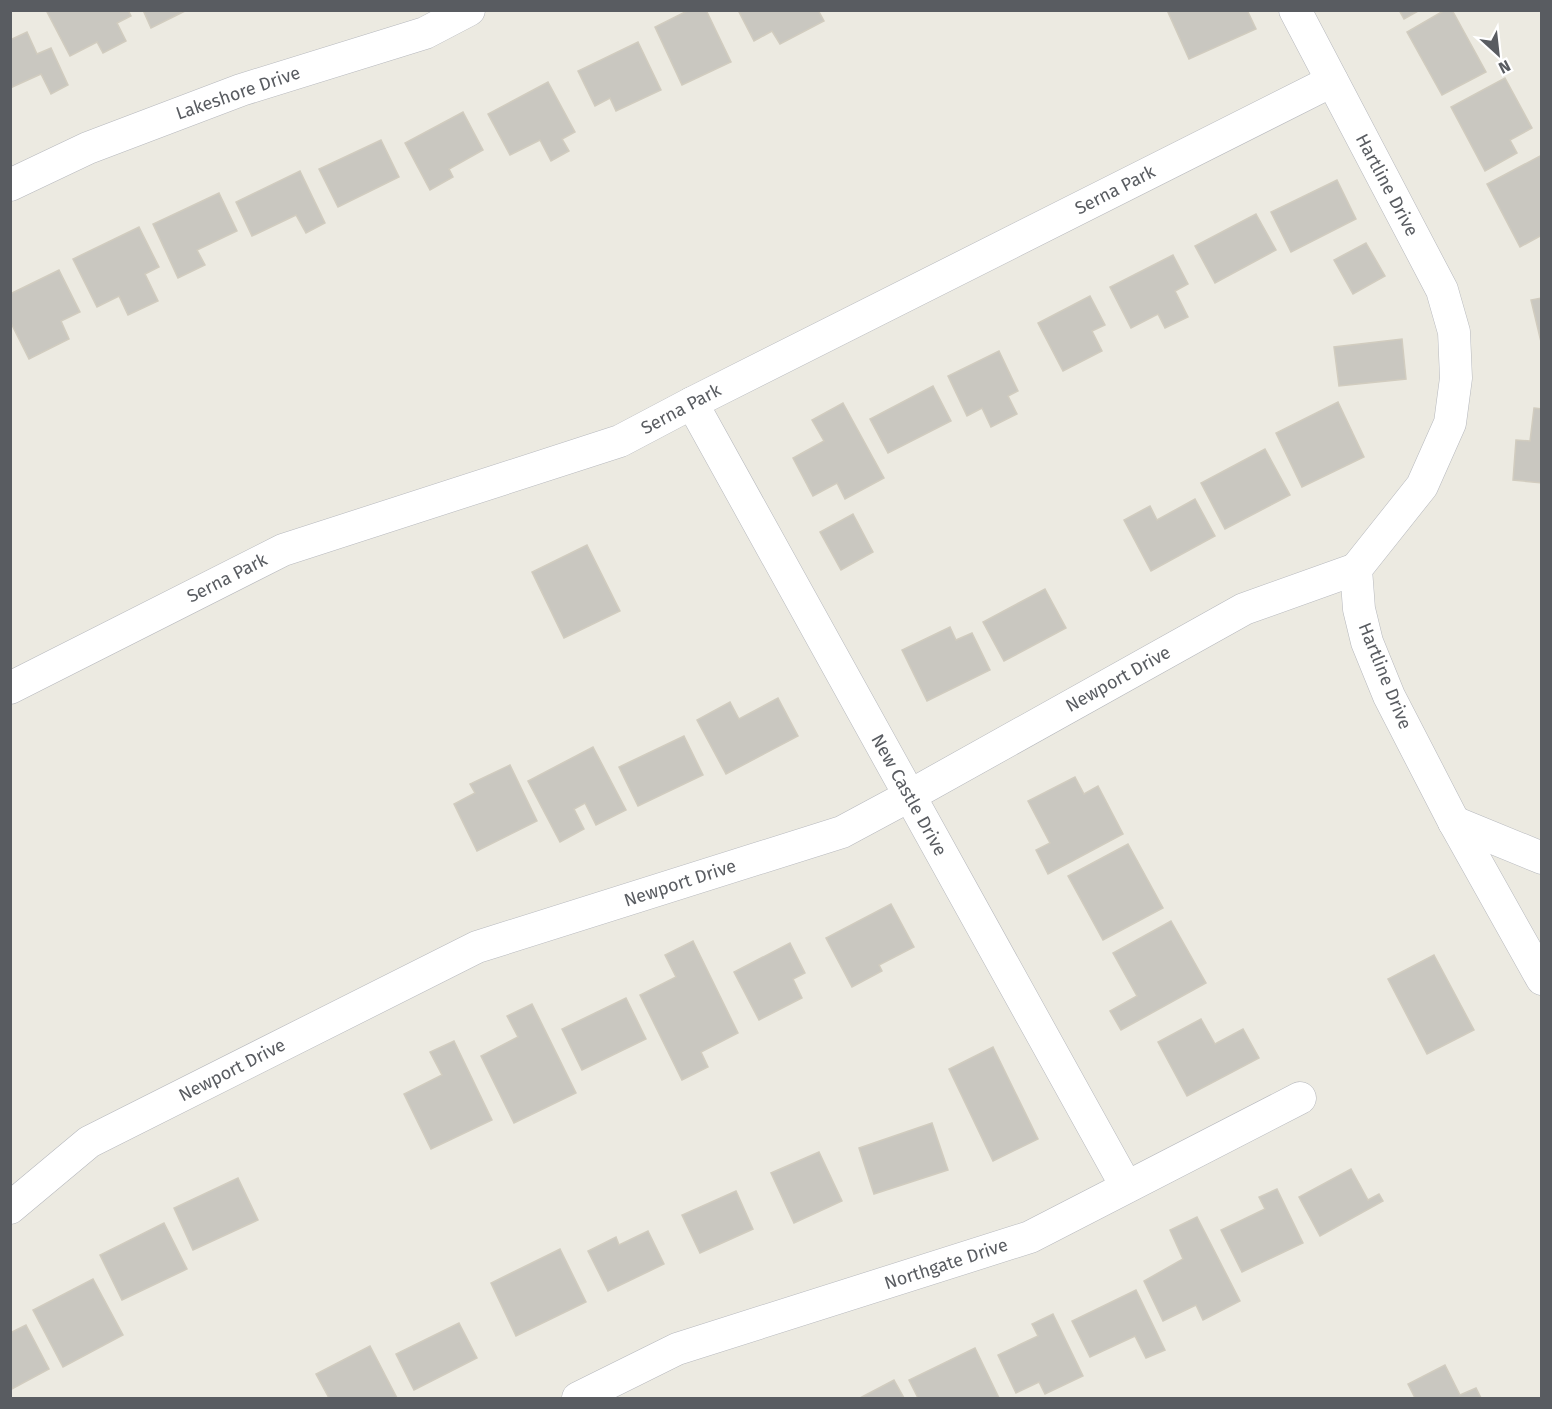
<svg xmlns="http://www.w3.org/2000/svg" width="1552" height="1409" font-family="'Fira Sans',sans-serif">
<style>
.building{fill:#c9c7c0;stroke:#d1ccbf;stroke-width:1.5}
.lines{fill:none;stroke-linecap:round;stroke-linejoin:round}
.minor-casing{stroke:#b6b8bd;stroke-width:33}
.minor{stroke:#fff;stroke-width:32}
.labels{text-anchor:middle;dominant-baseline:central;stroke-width:4.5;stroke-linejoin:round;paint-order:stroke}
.street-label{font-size:18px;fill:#595c61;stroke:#fff}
</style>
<rect width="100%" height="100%" fill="#eceae1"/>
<g class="building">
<path d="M46 10H128L131 16 117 23 126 41 103 53 97 42 70 56Z"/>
<path d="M143 10H187L151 28Z"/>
<path d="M689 10H706L731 62 682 85 655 27Z"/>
<path d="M738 10H818L824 21 780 44 772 31 754 41Z"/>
<path d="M1167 10H1247L1256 29 1189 59Z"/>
<path d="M1399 10H1420L1404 19Z"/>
<path d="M1445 10H1452L1486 72 1442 95 1407 32Z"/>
<path d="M27 32 37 54 51 48 68 85 51 94 41 74 10 88V40Z"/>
<path d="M638 42 661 90 616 111 610 98 595 106 578 71Z"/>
<path d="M1505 78 1532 128 1510 140 1517 153 1485 171 1451 107Z"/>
<path d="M548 82 575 132 562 139 569 151 551 161 540 140 510 155 488 114Z"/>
<path d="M463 112 483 150 449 169 453 177 430 190 405 143Z"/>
<path d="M381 140 399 177 338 207 319 169Z"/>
<path d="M1542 155V235L1520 247 1487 184Z"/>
<path d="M300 171 325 223 306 233 296 215 252 236 236 202Z"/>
<path d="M1337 180 1356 219 1291 252 1271 212Z"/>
<path d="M219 193 237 231 197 250 205 265 178 278 153 224Z"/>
<path d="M1256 214 1276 250 1215 283 1195 246Z"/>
<path d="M139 227 159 267 145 274 158 301 128 315 119 296 97 307 73 259Z"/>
<path d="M1366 243 1385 276 1353 294 1334 260Z"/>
<path d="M1173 255 1188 284 1175 291 1188 317 1165 328 1158 314 1131 328 1110 287Z"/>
<path d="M59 270 80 312 61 321 69 339 29 359 10 321V294Z"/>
<path d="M1090 296 1105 325 1092 331 1102 351 1063 371 1038 323Z"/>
<path d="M1542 298V346L1531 300Z"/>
<path d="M1402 339 1406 379 1339 386 1334 347Z"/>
<path d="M999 351 1018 391 1008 396 1017 414 991 427 982 408 967 416 948 376Z"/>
<path d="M933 386 951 421 888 453 870 419Z"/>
<path d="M1338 402 1364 457 1302 487 1276 433Z"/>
<path d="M843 403 884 478 845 499 837 483 813 496 793 458 824 441 812 420Z"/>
<path d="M1534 408 1542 409V483L1513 480 1516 440 1530 441Z"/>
<path d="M1265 449 1290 495 1225 529 1201 483Z"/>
<path d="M1195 499 1215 536 1151 571 1124 520 1150 506 1157 520Z"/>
<path d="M853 514 873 552 841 570 820 532Z"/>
<path d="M587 545 620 611 564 638 532 572Z"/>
<path d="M1045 589 1066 628 1004 661 983 622Z"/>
<path d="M950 627 956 640 972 633 990 670 927 701 902 650Z"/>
<path d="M778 698 798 736 726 774 697 720 730 702 739 719Z"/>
<path d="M684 736 703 775 638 806 619 767Z"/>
<path d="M593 747 626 810 596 825 585 803 574 809 584 829 560 842 528 781Z"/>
<path d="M510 765 537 821 477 851 454 804 475 793 470 784Z"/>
<path d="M1075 777 1084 794 1098 786 1123 834 1048 874 1036 850 1050 843 1028 801Z"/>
<path d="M1128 844 1163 908 1103 940 1068 876Z"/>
<path d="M891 904 914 947 879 965 882 971 852 987 826 938Z"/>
<path d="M1171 921 1206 983 1121 1030 1110 1011 1137 996 1113 953Z"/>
<path d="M693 941 738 1033 701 1052 708 1067 682 1080 640 995 676 977 665 955Z"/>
<path d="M790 943 805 973 793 979 802 998 759 1020 734 972Z"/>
<path d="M1434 955 1474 1030 1427 1054 1388 979Z"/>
<path d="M626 998 646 1039 582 1070 562 1029Z"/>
<path d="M532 1004 576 1093 514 1123 481 1056 518 1037 507 1016Z"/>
<path d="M1201 1019 1215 1044 1243 1029 1259 1058 1187 1096 1158 1042Z"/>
<path d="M454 1041 492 1120 431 1149 404 1094 442 1075 430 1052Z"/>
<path d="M993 1047 1038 1139 993 1161 949 1069Z"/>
<path d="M932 1123 948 1170 874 1194 859 1148Z"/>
<path d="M819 1152 842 1201 794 1223 771 1173Z"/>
<path d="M1351 1169 1368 1200 1379 1194 1383 1201 1320 1236 1299 1197Z"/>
<path d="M238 1178 258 1220 193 1250 174 1208Z"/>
<path d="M1277 1189 1303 1243 1242 1272 1221 1230 1265 1209 1259 1197Z"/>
<path d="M736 1191 753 1229 700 1253 682 1215Z"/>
<path d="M1197 1217 1240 1301 1203 1320 1196 1305 1163 1321 1144 1281 1183 1259 1170 1230Z"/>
<path d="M164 1223 187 1269 122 1300 100 1255Z"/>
<path d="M648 1231 664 1264 608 1291 588 1251 616 1237 619 1245Z"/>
<path d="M560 1249 586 1302 516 1336 491 1283Z"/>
<path d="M93 1279 123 1335 63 1367 33 1310Z"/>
<path d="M1136 1290 1165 1350 1146 1358 1135 1336 1090 1357 1072 1321Z"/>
<path d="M1053 1314 1083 1376 1045 1394 1039 1382 1016 1393 998 1355 1038 1336 1032 1324Z"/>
<path d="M459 1323 477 1358 414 1390 396 1354Z"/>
<path d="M26 1325 49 1369 10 1390V1333Z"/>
<path d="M370 1346 397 1398H329L316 1374Z"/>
<path d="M975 1348 999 1398H918L909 1380Z"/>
<path d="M1445 1365 1460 1395 1476 1388 1481 1398H1415L1408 1384Z"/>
<path d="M894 1380 904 1398H860Z"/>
</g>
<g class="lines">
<g class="minor-casing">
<g id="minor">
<path d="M1295 10 1442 290 1454 332 1456 378 1450 423 1422 486 1356 569 1359 609 1367 642 1389 696 1454 822 1542 979"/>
<path d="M10 185 88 148 241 90 425 33 469 10"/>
<path d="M692 403 1126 1186"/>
<path d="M10 688 283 550 620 441 692 403 1332 81"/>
<path d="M1454 822 1542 858"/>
<path d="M10 1208 89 1142 477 947 842 832 909 796 1244 609 1356 569"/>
<path d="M578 1398 677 1349 1030 1237 1300 1098"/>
</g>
</g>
<use href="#minor" class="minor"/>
</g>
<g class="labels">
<g class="street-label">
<text transform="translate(238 93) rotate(-19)">Lakeshore Drive</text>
<text transform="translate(1387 185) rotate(62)">Hartline Drive</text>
<text transform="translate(1115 190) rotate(-27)">Serna Park</text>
<text transform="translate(681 409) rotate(-28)">Serna Park</text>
<text transform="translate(227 578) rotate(-27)">Serna Park</text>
<text transform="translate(1385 676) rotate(68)">Hartline Drive</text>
<text transform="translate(1118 679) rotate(-29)">Newport Drive</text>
<text transform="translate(909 795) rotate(61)">New Castle Drive</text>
<text transform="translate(680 883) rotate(-18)">Newport Drive</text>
<text transform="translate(232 1070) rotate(-27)">Newport Drive</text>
<text transform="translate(946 1264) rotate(-18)">Northgate Drive</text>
</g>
</g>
<rect width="1552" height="1409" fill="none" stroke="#595c61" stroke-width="24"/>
<g transform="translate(1498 54) rotate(153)" stroke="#ffffff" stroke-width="4.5" paint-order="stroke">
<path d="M0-4.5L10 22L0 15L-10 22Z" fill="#595c61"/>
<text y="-9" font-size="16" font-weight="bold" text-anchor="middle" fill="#595c61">N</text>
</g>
</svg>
